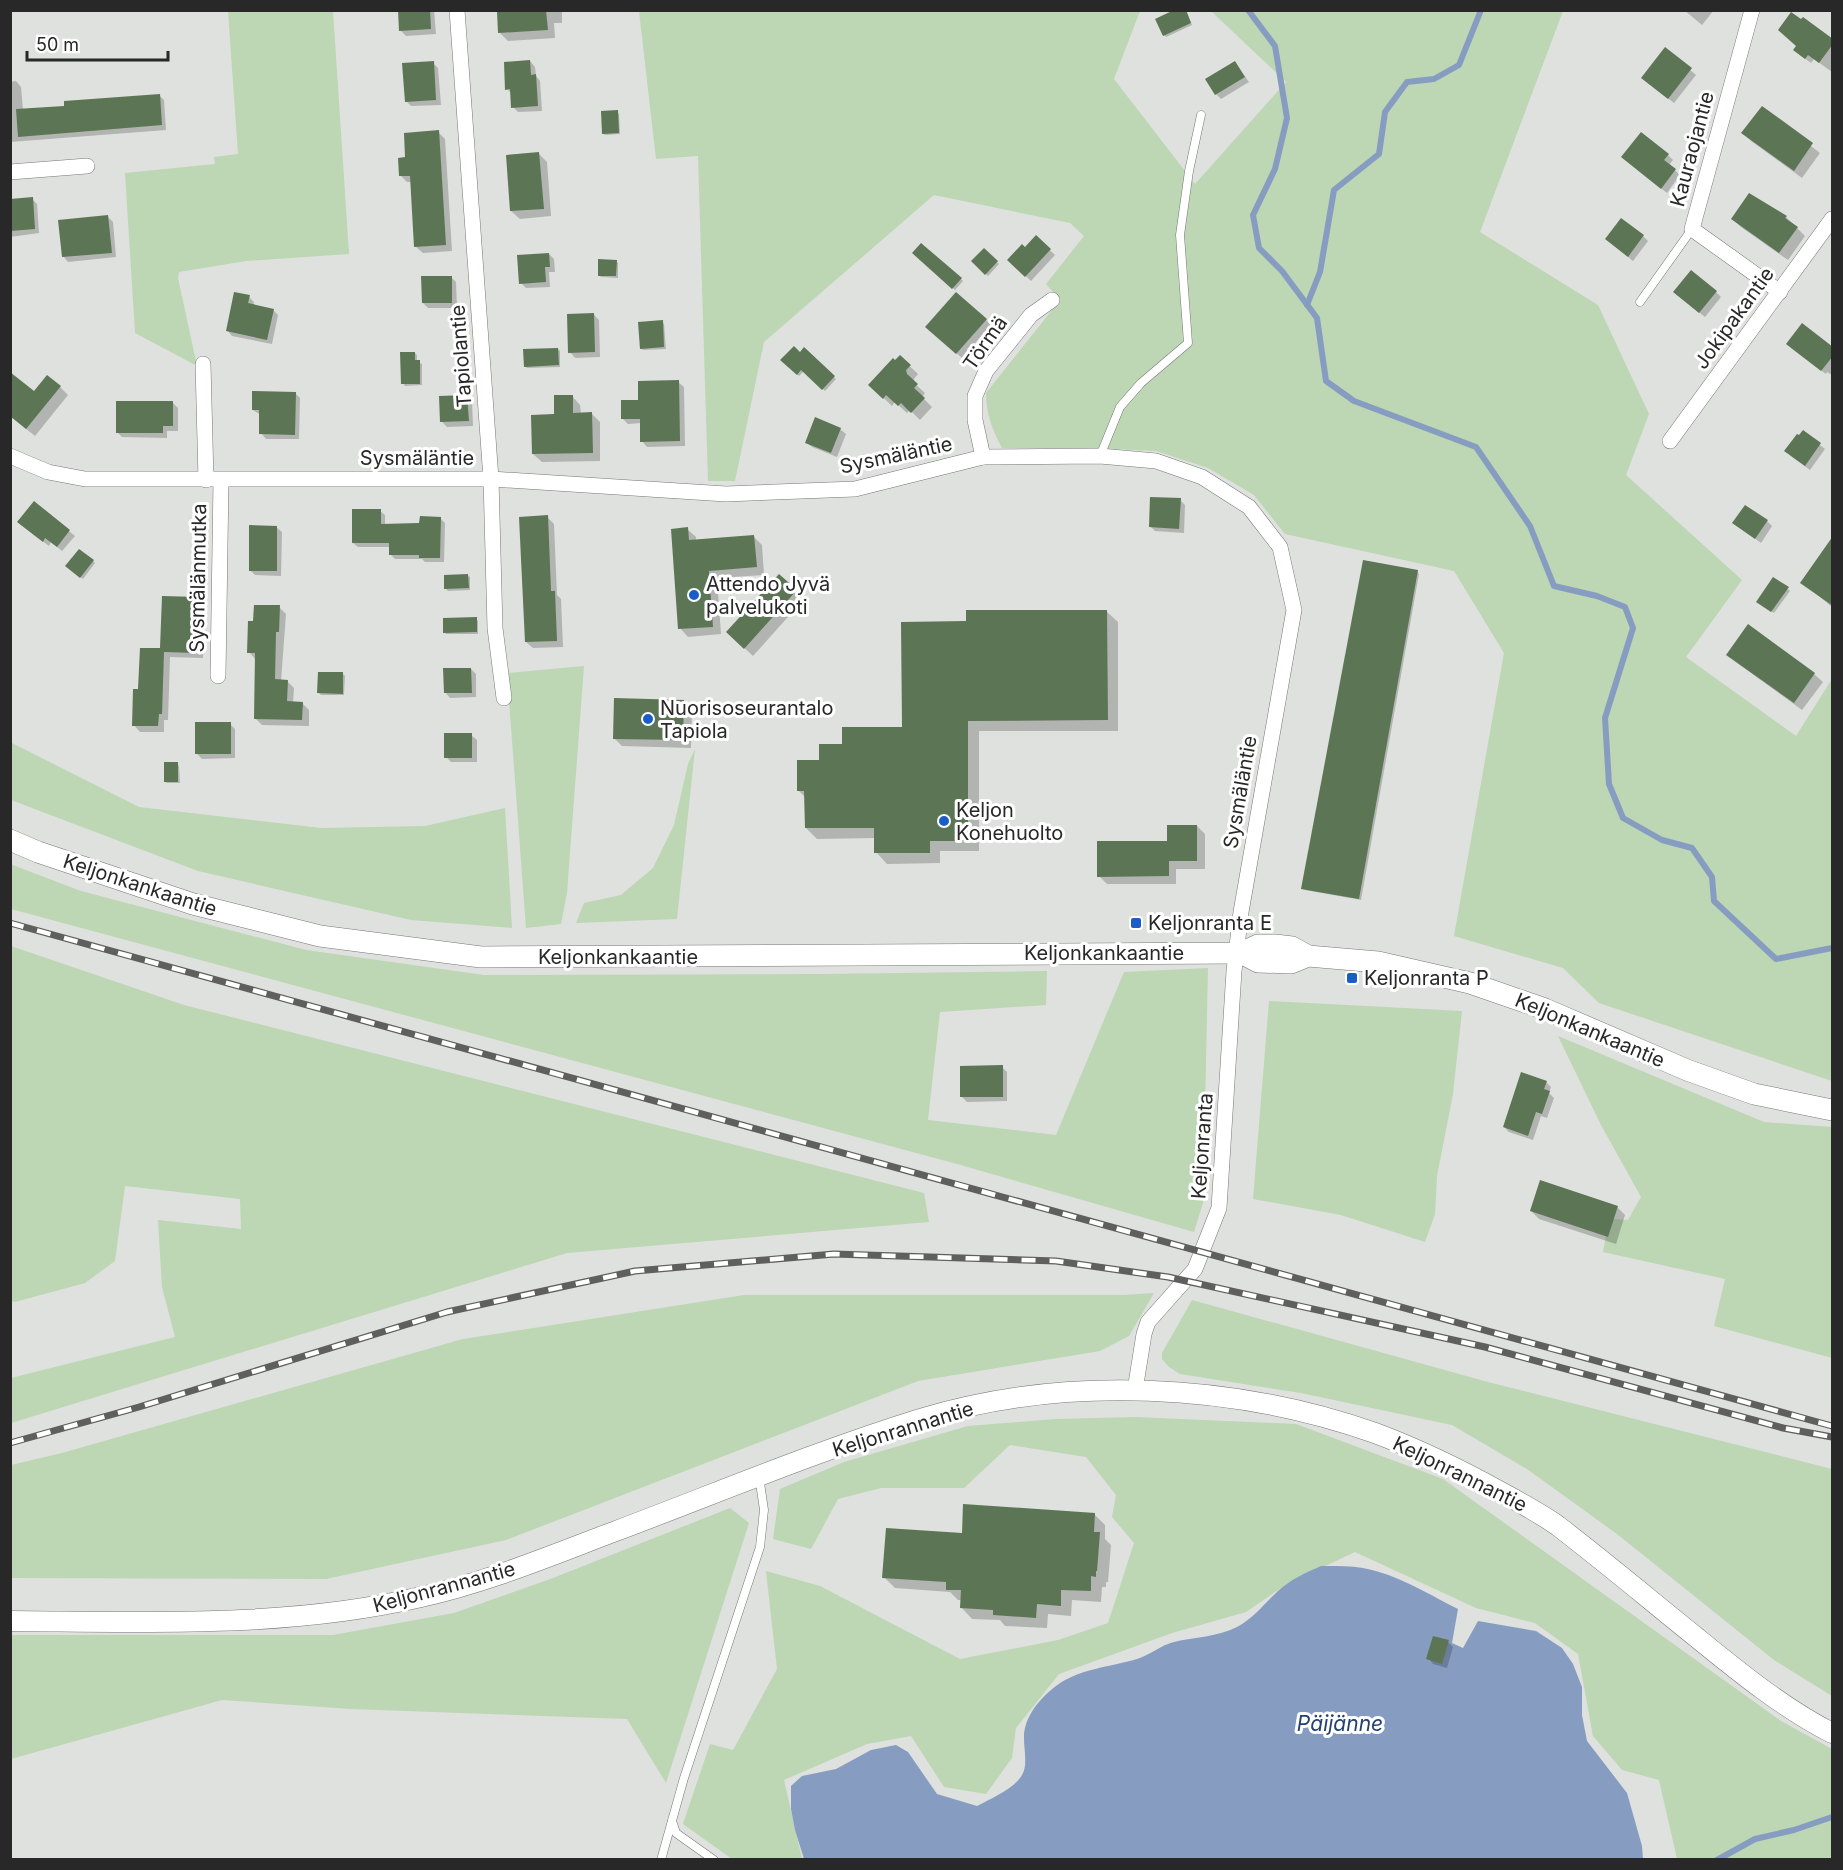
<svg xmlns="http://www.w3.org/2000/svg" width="1843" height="1870" font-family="Inter,sans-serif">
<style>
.green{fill:#bdd6b4}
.water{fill:#869dc1}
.shadow{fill:#0003}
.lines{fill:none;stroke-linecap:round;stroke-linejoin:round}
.stream{stroke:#869dc1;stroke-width:6}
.building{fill:#5c7554}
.service-casing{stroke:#767875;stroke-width:9}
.minor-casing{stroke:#767875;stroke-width:16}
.tertiary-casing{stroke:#767875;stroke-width:21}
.secondary-casing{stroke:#767875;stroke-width:22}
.service{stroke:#fff;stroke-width:8}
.minor{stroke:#fff;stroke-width:15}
.tertiary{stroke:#fff;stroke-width:20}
.secondary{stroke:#fff;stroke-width:21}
.rail-casing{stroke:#5f605e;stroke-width:7}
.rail{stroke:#fff;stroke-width:4.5;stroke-dasharray:14;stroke-linecap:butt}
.poi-dot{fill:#1a5dc9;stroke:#fff;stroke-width:2}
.labels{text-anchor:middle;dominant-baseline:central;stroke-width:6;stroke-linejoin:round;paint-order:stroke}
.street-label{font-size:20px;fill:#272827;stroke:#fff}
.poi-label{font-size:20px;fill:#272827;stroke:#fff;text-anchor:start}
.water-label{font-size:21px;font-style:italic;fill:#244171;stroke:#fff}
</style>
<rect width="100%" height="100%" fill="#dee1dd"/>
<g class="green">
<path d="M228 11H333L349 254 246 261 179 272 178 278 197 366 135 333 125 173 215 164 214 157 238 154Z"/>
<path d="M639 11H1140L1114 79 1195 184 1286 82 1211 11H1563L1480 232 1598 305 1649 414 1626 475 1742 580 1686 657 1796 736 1832 679V1081L1599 1003 1563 968 1454 936 1504 653 1454 571 1285 534 1254 495 1208 468 1156 451 1097 448H1002C992 429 986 414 986 393L1060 300 1046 284 1084 236 1070 223 934 195 764 342 735 481H708L698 156 656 159Z"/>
<path d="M584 666 567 893 561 924 526 928 507 673Z"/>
<path d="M10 742 139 807 321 828 425 826 505 808 512 928 411 920 198 871 11 800Z"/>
<path d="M695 749 677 919 576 923 584 903 621 895 653 868 674 825 688 764Z"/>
<path d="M10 864 81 891 306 950 484 975 824 974 1047 971 1046 1005 940 1012 928 1120 1056 1135 1124 972 1208 968 1203 1203 1194 1232 957 1164 11 909Z"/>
<path d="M11 946 184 1005 924 1193 929 1222 567 1253 11 1423V1378L175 1337 162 1287 158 1220 241 1229 240 1199 125 1186 115 1261 85 1283 15 1302 11 1301Z"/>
<path d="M1269 1001 1462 1011 1453 1094 1437 1176 1435 1214 1425 1242 1341 1215 1253 1199Z"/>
<path d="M1558 1036 1764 1122 1832 1127V1358L1714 1326 1725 1279 1603 1252 1606 1236 1613 1219 1628 1220 1641 1197 1601 1125Z"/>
<path d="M1154 1293 1129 1336 1100 1351 918 1381 506 1540 326 1579 11 1578V1465L62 1453 463 1339 744 1295H1122Z"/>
<path d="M1192 1300 1488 1382 1832 1469V1696L1774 1660 1617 1534 1527 1469 1452 1425 1301 1393 1180 1374 1169 1367 1162 1359V1353Z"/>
<path d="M1135 1417 1296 1424 1443 1479 1781 1721 1832 1749V1859H1677L1659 1780 1622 1770 1593 1736 1578 1654 1535 1623 1476 1608 1355 1552 1287 1584 1246 1612 1172 1633 1059 1674 1016 1728 1012 1758 986 1794 944 1787 911 1736 867 1744 784 1780 802 1859H732L683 1824 710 1744 733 1750 777 1669 766 1571 820 1586 960 1659 1058 1640 1108 1623 1134 1543 1112 1517 1116 1495 1086 1457 1010 1445 964 1488H881L838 1499 811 1549 773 1539 780 1489 844 1462 968 1426 1055 1419Z"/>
<path d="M730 1508 749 1523 666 1783 627 1719 351 1709 222 1700 11 1759V1635H333L454 1613 553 1578Z"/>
</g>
<path class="water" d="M1321 1566C1338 1566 1355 1565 1372 1570 1401 1577 1432 1596 1458 1609L1452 1643 1463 1648 1478 1621 1536 1631 1562 1648 1573 1664 1582 1687V1715L1587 1741 1627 1793 1642 1846 1643 1859H804L795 1830 791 1809V1786L802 1776 836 1769 871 1750 896 1745 908 1752 937 1794 977 1806C990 1799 1015 1788 1022 1775 1028 1766 1024 1750 1024 1739 1023 1718 1040 1698 1056 1686 1078 1669 1110 1667 1137 1659 1150 1655 1161 1645 1174 1642 1194 1637 1218 1637 1237 1627 1254 1618 1264 1604 1278 1591 1290 1580 1305 1573 1321 1566Z"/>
<g class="shadow">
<path d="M399 10H434L436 34 406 36 401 31Z"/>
<path d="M511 10H562V23H554L555 38 508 41 500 33Z"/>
<path d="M1186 10 1192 25 1166 37 1164 35Z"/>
<path d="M1684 10H1714L1702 25Z"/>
<path d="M1832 41V72L1814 59 1811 63 1800 55Z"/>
<path d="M1666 49 1696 75 1674 103 1648 83Z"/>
<path d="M530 61 535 67 536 76 540 81 542 111 518 112 513 107 512 94 507 89Z"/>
<path d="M433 63 438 68 441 105 411 106 406 101Z"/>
<path d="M1235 63 1249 82 1221 99 1216 94Z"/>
<path d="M16 81 21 87 23 110 66 107 159 95 164 100 166 130 10 142V82Z"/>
<path d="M1762 108 1820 153 1802 178 1751 141 1743 133Z"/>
<path d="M617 112 619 114 620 134 605 135 603 133Z"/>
<path d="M438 132 445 139 452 251 423 253 416 247 412 182H407L400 175 407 159Z"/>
<path d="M539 154 547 162 551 216 520 219 511 211Z"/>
<path d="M1668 155 1673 160 1669 165 1680 175 1667 193 1628 162Z"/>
<path d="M32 199 37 204 39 233 10 237V200Z"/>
<path d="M1773 208 1786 217 1805 236 1788 260 1741 227 1733 219Z"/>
<path d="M108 217 113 222 116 257 68 262 63 256Z"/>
<path d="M1643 236 1648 241 1633 261 1612 244Z"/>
<path d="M1036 237 1055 255 1031 281 1009 260 1025 249Z"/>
<path d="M922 245 963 281 955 290 914 253Z"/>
<path d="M984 250 999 264 988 276 973 261Z"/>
<path d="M549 254 554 259 555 272H549L550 287 526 288 521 283Z"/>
<path d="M616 261 618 263V278L601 277 599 275Z"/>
<path d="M451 277 456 282 457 308H428L423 303Z"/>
<path d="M1716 292 1721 297 1705 317 1680 297Z"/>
<path d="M249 297 254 302 253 306 273 310 278 315 272 344 232 336 227 330Z"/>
<path d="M594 315 599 320 600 357 575 358 570 352Z"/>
<path d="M986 320 991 325 962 358 932 332Z"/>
<path d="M662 322 664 324 666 349 643 350 641 348Z"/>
<path d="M1791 348 1832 351V375L1827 372 1826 374Z"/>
<path d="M558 349 560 351V367L527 368 525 366Z"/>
<path d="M804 349 836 379 825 391 804 371 799 376 782 360 800 354Z"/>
<path d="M415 353 417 355V362L422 364V385L405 386 403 383Z"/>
<path d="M900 357 918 374 914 379V383L925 393 922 397 932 407 920 420 910 410 907 413 895 402 892 406 870 385Z"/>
<path d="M678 382 684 387 685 446 647 447 642 441 641 423 628 424 622 418 640 401Z"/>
<path d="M60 387 68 395 35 436 10 416 34 393Z"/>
<path d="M295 393 300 398 299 439H266L261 433V415L253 410Z"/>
<path d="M572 396 580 405 581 414H592L600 422V461L542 462 533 454 556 416Z"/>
<path d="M467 397 472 402 473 426 447 427 442 422Z"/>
<path d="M173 403 178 408V431H167V438L122 437 117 432Z"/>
<path d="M840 429 846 434 837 457 812 447 806 442Z"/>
<path d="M1803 432 1825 449 1810 470 1791 456Z"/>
<path d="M1180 500 1185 505 1184 533 1155 531 1150 526Z"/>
<path d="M34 503 75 536 62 551 51 542 49 546 24 527Z"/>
<path d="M380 511 385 515V525H421L440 518 445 523 444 562H425L422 559H395L391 555V547H358L353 543Z"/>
<path d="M547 517 554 524 557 595 561 599 563 647 533 648 526 642Z"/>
<path d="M1767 521 1772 526 1761 543 1734 523Z"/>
<path d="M276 527 282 532 281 576 255 575 250 570Z"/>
<path d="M687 529 696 537V541L754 537 762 545 764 575 717 578 721 634 688 637 680 628Z"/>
<path d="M1832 539V607L1802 582Z"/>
<path d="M93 561 95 563 83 579 69 568Z"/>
<path d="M1417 571 1419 574 1361 900 1305 890 1303 888Z"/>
<path d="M467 575 470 577V590L448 591 446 589Z"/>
<path d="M1788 589 1790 591 1774 613 1760 604Z"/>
<path d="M796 591 804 599 753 656 736 640Z"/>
<path d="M198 598 204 605 203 658 170 657 168 720H164V732H140L134 725 140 691 162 650Z"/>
<path d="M279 607 286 614 281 681H287L294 688 293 703H302L309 710V726L262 725 255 718 256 660 249 652Z"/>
<path d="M1106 611 1118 622V731H979V851H940V863L887 864 876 852V838L817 839 806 828V798L799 791 821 761 843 745 903 729 968 623Z"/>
<path d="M476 619 478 621V634H446L444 632Z"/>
<path d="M1728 654 1814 674 1823 682 1802 710 1736 662Z"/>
<path d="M471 669 476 674V697L450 698 445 692Z"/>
<path d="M343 674 345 676 344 695H321L319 693Z"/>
<path d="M683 702 692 710 691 748 622 746 614 738Z"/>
<path d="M230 724 235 729V758L202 759 196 753Z"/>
<path d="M471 735 477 740V762H451L446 757Z"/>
<path d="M177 764 179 766 180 783H167L165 781Z"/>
<path d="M1197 826 1205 834V869H1176V884H1107L1099 876 1168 843Z"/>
<path d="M1002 1067 1007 1072V1101L967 1102 961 1096Z"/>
<path d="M1546 1082 1551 1087 1549 1093 1554 1098 1547 1118 1541 1116 1533 1140 1509 1132 1504 1127Z"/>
<path d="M1617 1207 1625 1215 1616 1244 1539 1219 1531 1211Z"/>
<path d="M1094 1514 1105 1525V1539L1111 1545 1108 1582H1106V1587H1102L1101 1602 1072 1600 1071 1616 1048 1614 1047 1628 1005 1626 1000 1620 972 1619 961 1607 962 1600H958L950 1592 895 1588 884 1577 963 1534Z"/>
<path d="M1448 1642 1453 1647 1447 1668 1433 1664 1428 1658Z"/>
</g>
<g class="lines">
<g class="stream">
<path d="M1248 10 1275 46 1287 118 1275 169 1253 215 1259 248 1282 271 1317 318 1326 381 1354 401 1476 447 1530 526 1554 586 1597 596 1625 607 1633 628 1605 718 1609 784 1623 818 1662 840 1692 848 1712 877 1714 901 1776 959 1832 948"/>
<path d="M1307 305 1320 272 1334 190 1379 154 1385 112 1407 82 1434 79 1459 65 1481 10"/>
<path d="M1717 1860 1755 1839 1794 1830 1832 1817"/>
</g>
</g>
<g class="building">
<path d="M398 10H430L431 29 399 31Z"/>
<path d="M546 10 548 30 498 33 497 11Z"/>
<path d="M1174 10H1186L1191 23 1163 36 1155 19Z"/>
<path d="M1791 12 1801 19 1803 17 1833 39V44L1819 63 1808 55 1805 59 1793 50 1796 46 1778 30Z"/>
<path d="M1665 47 1692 68 1668 99 1641 78Z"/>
<path d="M530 60 531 75 536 74 538 106 511 108 510 89 505 90 504 62Z"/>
<path d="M434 61 436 100 405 102 402 63Z"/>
<path d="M1235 61 1245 77 1215 95 1205 79Z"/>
<path d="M160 94 162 125 18 137 16 109 64 106V101Z"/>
<path d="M1762 106 1813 143 1794 171 1741 133Z"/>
<path d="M618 110 619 133 602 134 601 111Z"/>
<path d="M439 130 446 245 414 247 410 176H399L398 158 405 157 404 133Z"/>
<path d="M1641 132 1669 154 1664 160 1676 169 1661 189 1621 157Z"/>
<path d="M539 152 544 209 510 211 506 155Z"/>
<path d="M1749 193 1787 216 1785 218 1798 227 1779 253 1731 219Z"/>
<path d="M33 197 35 229 10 231V199Z"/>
<path d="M108 215 112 253 62 257 58 220Z"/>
<path d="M1621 218 1644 235 1628 257 1605 239Z"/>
<path d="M1036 235 1051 249 1025 277 1007 260 1022 244 1025 247Z"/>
<path d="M921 243 962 278 952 289 912 253Z"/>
<path d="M984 248 998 261 985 275 971 261Z"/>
<path d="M549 253 550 267H545L546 282 519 284 517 255Z"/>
<path d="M598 259 617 260 616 276H598Z"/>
<path d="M1691 270 1717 291 1699 313 1673 292Z"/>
<path d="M421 276H452V303H422Z"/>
<path d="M234 292 250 295 248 303 274 309 267 340 226 331Z"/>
<path d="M956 292 987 319 956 354 925 327Z"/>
<path d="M594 313 595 352 568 353 567 314Z"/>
<path d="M663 320 664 347 640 349 638 322Z"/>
<path d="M1802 323 1833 347V356L1821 371 1786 344Z"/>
<path d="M794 346 800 352 804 347 835 376 822 390 801 370 797 375 780 360Z"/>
<path d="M558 348 559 365 524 367 523 349Z"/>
<path d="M400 352H415V360H420V384H401Z"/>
<path d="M900 355 911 365 906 370 907 374 918 384 914 388 925 398 911 413 901 403 898 406 886 395 883 399 868 385 893 358 895 360Z"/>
<path d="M10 372 34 391 47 375 61 386 26 429 10 416Z"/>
<path d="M679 380 680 441 640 442V419H621V400H638V381Z"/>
<path d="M252 391 296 392 295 435 259 434V410H252Z"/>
<path d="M467 395 469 421 440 422 439 396Z"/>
<path d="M554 395H573V413L592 412 593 453 532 454 531 415 554 414Z"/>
<path d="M116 401H173V426H163V433H116Z"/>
<path d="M815 417 841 428 831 453 805 443Z"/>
<path d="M1803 430 1821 443 1805 466 1784 451 1797 434 1799 435Z"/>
<path d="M1150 497 1181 498 1179 529 1149 527Z"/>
<path d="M34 501 70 530 57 547 45 538 43 542 17 522Z"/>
<path d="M1745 505 1768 520 1755 539 1732 523Z"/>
<path d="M352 509H381V524L419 523 420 516 441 517 440 558H419V555H389V543H352Z"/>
<path d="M548 515 551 591H555L557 641 525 642 519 517Z"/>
<path d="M249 525 277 526V571H249Z"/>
<path d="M688 527 689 540 754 535 757 567 709 571 713 627 678 629 671 529Z"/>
<path d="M1833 536V606L1800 583Z"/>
<path d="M79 549 94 560 80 578 65 566Z"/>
<path d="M1363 560 1418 570 1359 899 1301 889Z"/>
<path d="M468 574 469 588 444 589V575Z"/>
<path d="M779 574 797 590 744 649 726 632Z"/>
<path d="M1773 577 1789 587 1771 612 1756 602Z"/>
<path d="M162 596 198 597 197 653 164 652 162 714H159L158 726H132L133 689H138L140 648H160Z"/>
<path d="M254 605H280L279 632H276L275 679 288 680 287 701 303 702 302 720 254 719 255 653H247L248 621H253Z"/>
<path d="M966 610H1107L1108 720 968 721V841H930V853H874V828H805L804 791H797V760H819V744H842V727H902L901 622 966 621Z"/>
<path d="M477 617V632L443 633V618Z"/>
<path d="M1748 624 1815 673 1794 703 1726 655Z"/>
<path d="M443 668H471L472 693H444Z"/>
<path d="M318 672H343V694L317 693Z"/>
<path d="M614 698 684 700 683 740 613 739Z"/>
<rect x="195" y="722" width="36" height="32"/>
<rect x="444" y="733" width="28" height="25"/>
<rect x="164" y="762" width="14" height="20"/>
<path d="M1167 825H1197V861H1169V876L1097 877V841H1167Z"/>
<path d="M1003 1065V1097H960V1066Z"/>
<path d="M1521 1072 1547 1081 1544 1089 1550 1091 1542 1114 1536 1112 1528 1136 1503 1127Z"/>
<path d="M1540 1180 1618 1206 1608 1237 1530 1211Z"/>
<path d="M963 1504 1095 1513 1094 1532H1100L1097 1571H1096V1577L1091 1576V1591L1061 1590V1606L1037 1604 1036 1618 993 1615V1610L960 1608 961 1590H946V1582L882 1578 886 1528 962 1533Z"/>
<path d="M1433 1636 1449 1640 1442 1664 1426 1659Z"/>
</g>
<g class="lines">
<g class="service-casing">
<g id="service">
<path d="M1640 302 1692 229"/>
<path d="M1100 456 1120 407 1141 383 1188 343 1180 235 1189 171 1201 115"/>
<path d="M672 1821 676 1833 714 1860"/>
<path d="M661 1860 684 1778 760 1547 764 1510 759 1476"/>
</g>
</g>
<g class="minor-casing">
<g id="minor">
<path d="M457 10 491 479 495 628 504 698"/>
<path d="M1752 10 1692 229 1780 292"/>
<path d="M10 172 87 166"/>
<path d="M203 364 206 480"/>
<path d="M1670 441 1832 219"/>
<path d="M10 456 48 472 85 479H491L726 494 855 489 983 457 1100 456 1156 461 1202 477 1249 507 1280 547 1294 610 1241 912 1234 971 1219 1208 1195 1269 1148 1322 1144 1334 1135 1390"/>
<path d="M983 457 975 420V396L986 371 1031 315 1052 300"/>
<path d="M218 676 221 480"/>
</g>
</g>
<g class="tertiary-casing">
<path id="tertiary" d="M10 1621C148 1622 287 1628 421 1597 488 1582 552 1555 616 1531 717 1493 817 1451 920 1419 1064 1375 1233 1383 1375 1433 1418 1449 1459 1469 1499 1491 1519 1502 1540 1513 1558 1526 1605 1562 1650 1600 1696 1637 1739 1672 1783 1708 1832 1733"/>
</g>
<g class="secondary-casing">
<g id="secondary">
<path d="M10 840 38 852 193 904 320 936 481 957 1241 953 1258 945H1275L1292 947 1308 956"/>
<path d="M1241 953 1258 962 1291 963 1308 956 1378 962 1470 983 1545 1009 1687 1070 1754 1094 1832 1110"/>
</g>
</g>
<use href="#service" class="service"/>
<use href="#minor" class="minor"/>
<use href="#tertiary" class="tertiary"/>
<use href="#secondary" class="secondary"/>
<g class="rail-casing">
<g id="rail">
<path d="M10 923 1832 1426"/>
<path d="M10 1443 139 1407 447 1312 635 1271 834 1254 1056 1261 1168 1277 1485 1347 1783 1428 1832 1437"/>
</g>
</g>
<use href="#rail" class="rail"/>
</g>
<g class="poi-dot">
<circle cx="694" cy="595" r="6"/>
<circle cx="648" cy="719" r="6"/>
<circle cx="944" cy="821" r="6"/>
<rect x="1130" y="917" width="12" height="12" rx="3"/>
<rect x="1346" y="972" width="12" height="12" rx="3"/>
</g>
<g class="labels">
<g class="street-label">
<text transform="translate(1692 149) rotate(-75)">Kauraojantie</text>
<text transform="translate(1734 318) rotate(-54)">Jokipakantie</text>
<text transform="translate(985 343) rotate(-55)">Törmä</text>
<text transform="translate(461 356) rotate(-94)">Tapiolantie</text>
<text transform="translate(896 455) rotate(-12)">Sysmäläntie</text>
<text x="417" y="458">Sysmäläntie</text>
<text transform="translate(198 578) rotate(-89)">Sysmälänmutka</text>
<text transform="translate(1240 792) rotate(-80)">Sysmäläntie</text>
<text transform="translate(140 885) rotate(18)">Keljonkankaantie</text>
<text x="1104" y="953">Keljonkankaantie</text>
<text x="618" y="957">Keljonkankaantie</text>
<text transform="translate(1590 1030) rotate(23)">Keljonkankaantie</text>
<text transform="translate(1202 1146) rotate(-86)">Keljonranta</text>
<text transform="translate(903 1429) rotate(-17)">Keljonrannantie</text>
<text transform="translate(1460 1474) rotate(26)">Keljonrannantie</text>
<text transform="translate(444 1587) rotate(-15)">Keljonrannantie</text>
</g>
<g class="poi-label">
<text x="706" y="584">Attendo Jyvä<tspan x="706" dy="23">palvelukoti</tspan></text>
<text x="660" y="708">Nuorisoseurantalo<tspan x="660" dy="23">Tapiola</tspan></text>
<text x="956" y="810">Keljon<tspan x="956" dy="23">Konehuolto</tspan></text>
<text x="1148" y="923">Keljonranta E</text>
<text x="1364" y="978">Keljonranta P</text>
</g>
<g class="water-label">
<text x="1340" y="1723">Päijänne</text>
</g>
</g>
<rect width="1843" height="1870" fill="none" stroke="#272827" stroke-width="24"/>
<path d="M27 51v9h141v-9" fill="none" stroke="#272827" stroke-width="3"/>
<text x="36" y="51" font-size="18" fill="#272827" stroke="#ffffff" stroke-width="4.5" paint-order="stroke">50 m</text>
</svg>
